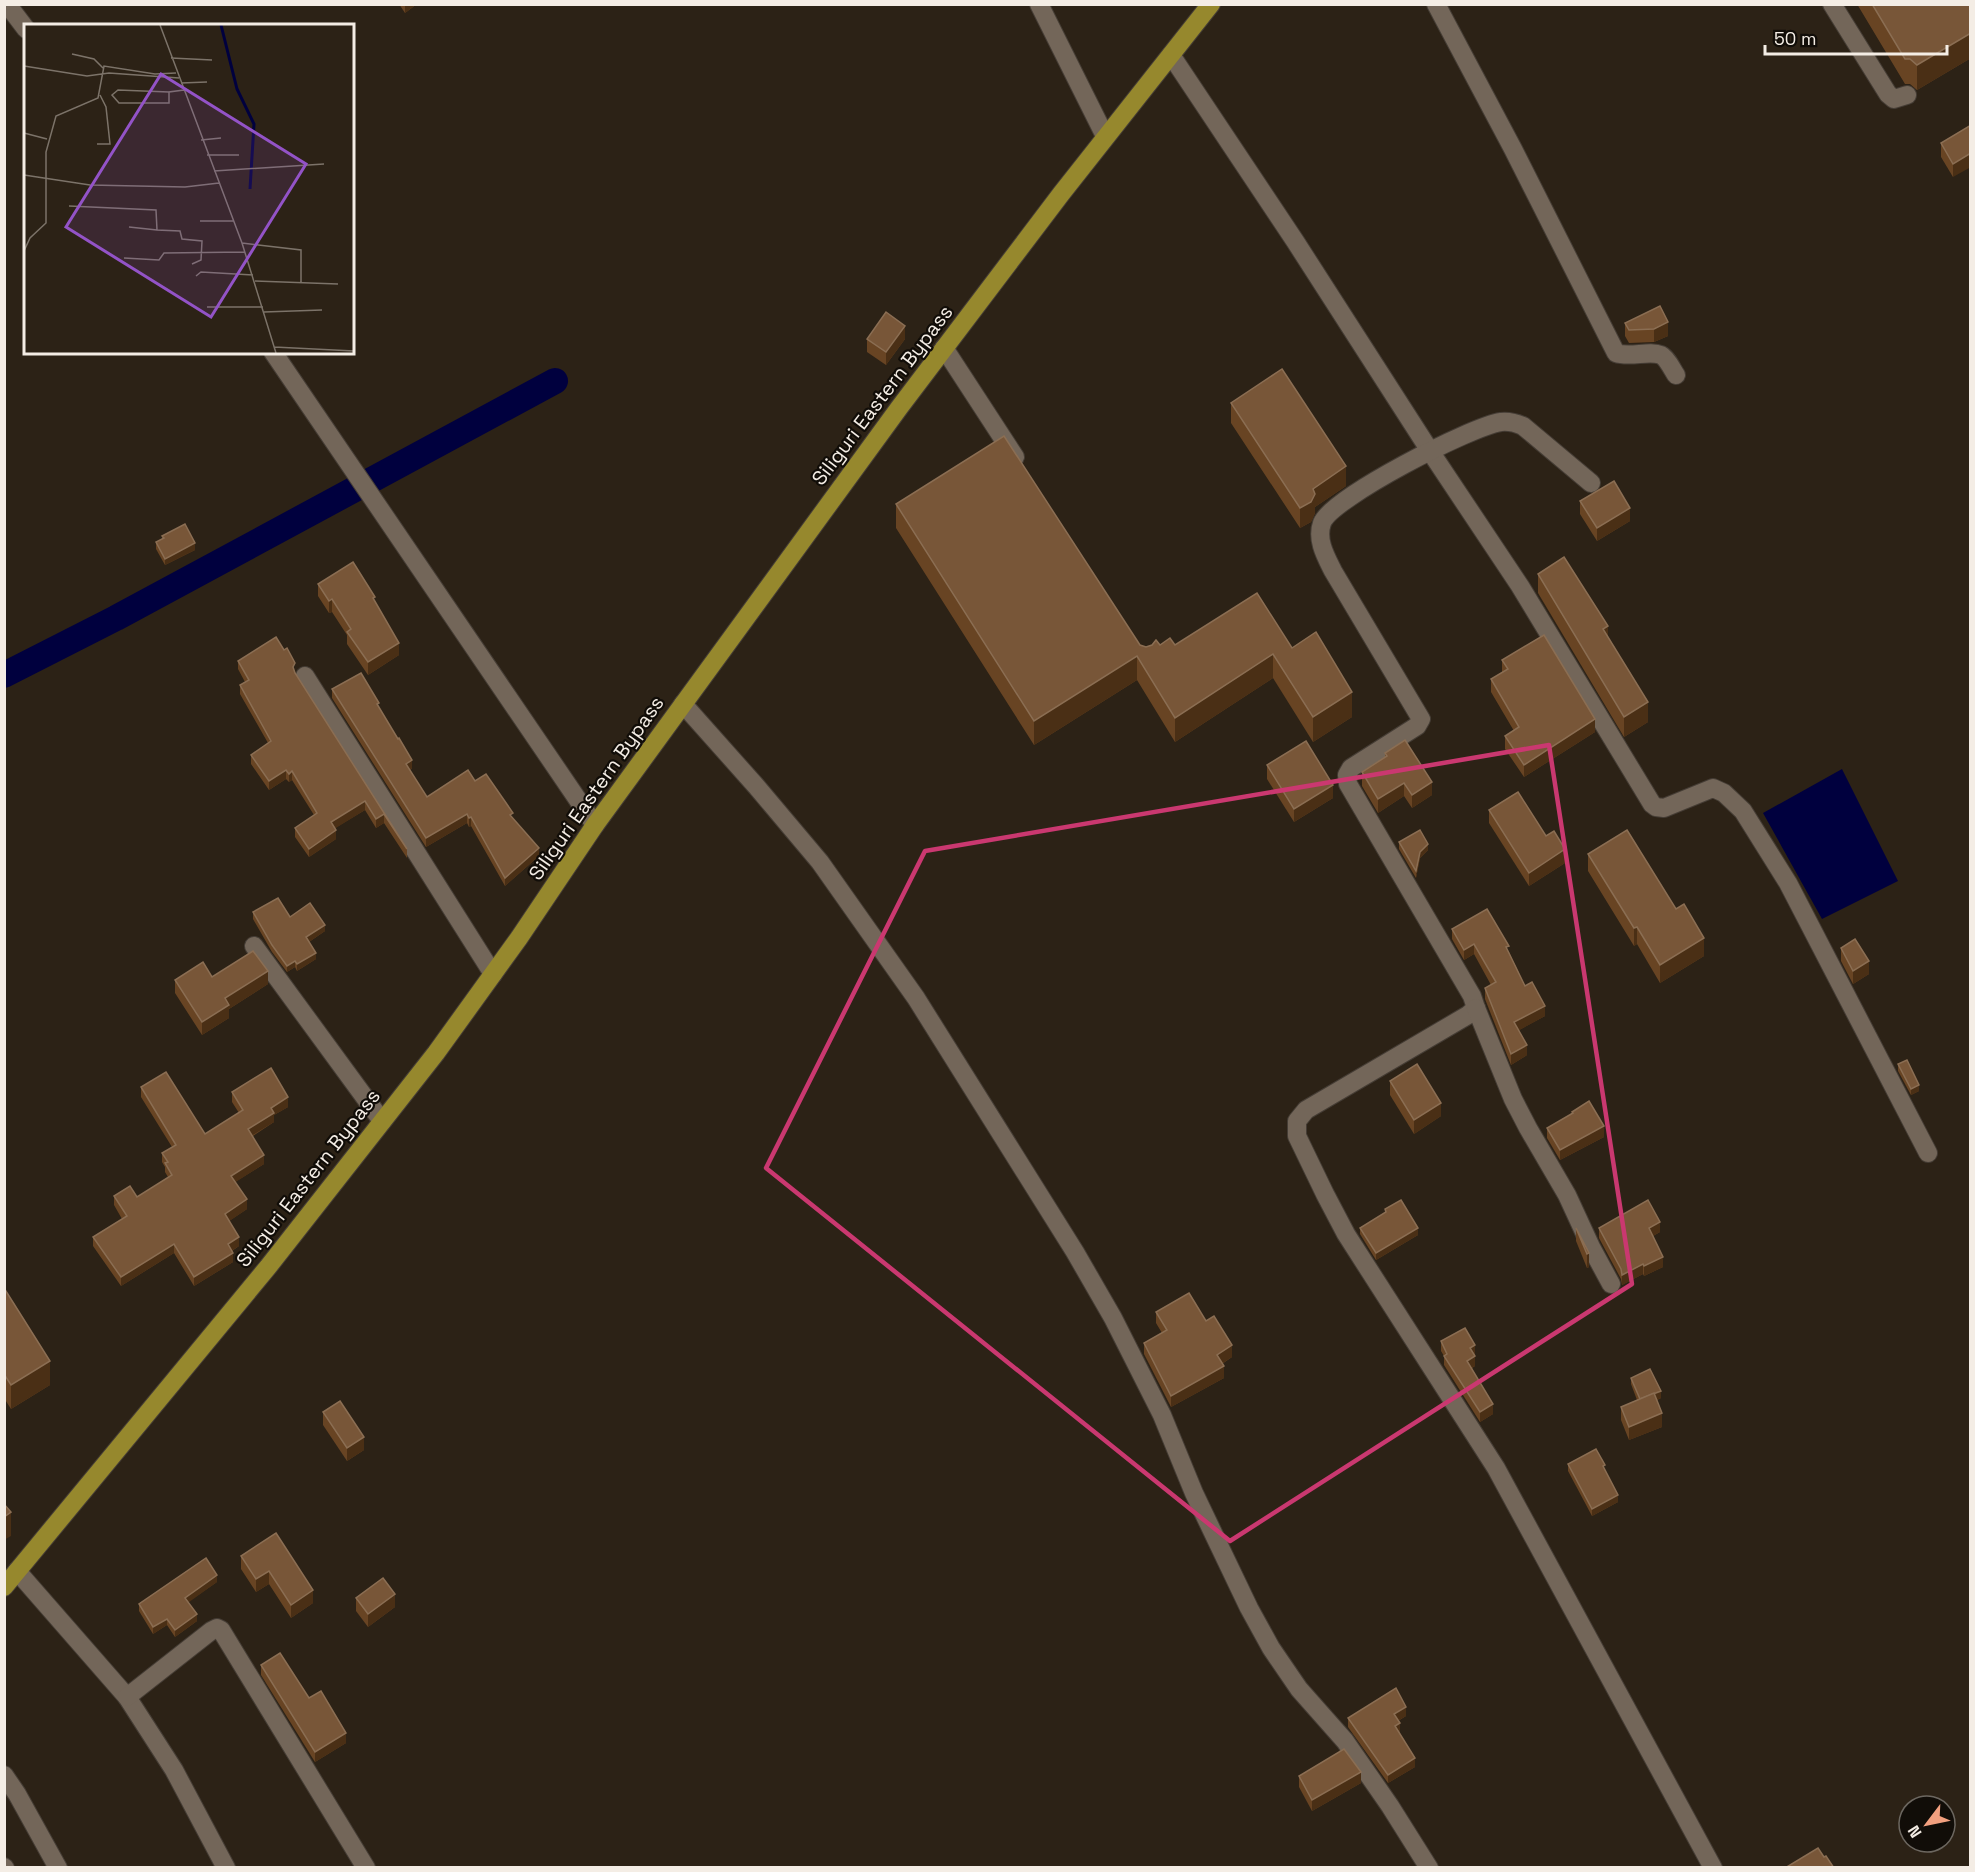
<svg xmlns="http://www.w3.org/2000/svg" width="1975" height="1872" font-family="'Space Grotesk',sans-serif">
<style>
.water{fill:#00003e}
.lines{fill:none;stroke-linecap:round;stroke-linejoin:round}
.canal{stroke:#00003e;stroke-width:26}
.minor-casing{stroke:#453d35;stroke-width:20}
.major-casing{stroke:#453d35;stroke-width:20}
.minor{stroke:#736659;stroke-width:18}
.major{stroke:#96882d;stroke-width:18}
.wall{fill:#684423}
.shaded-wall{fill:#4a2f15}
.building{fill:#785638;stroke:#8b6e53;stroke-width:1.5}
.marked{fill:none;stroke:#ca3870;stroke-width:4.5;stroke-linejoin:round}
.labels{text-anchor:middle;dominant-baseline:central;stroke-width:4.5;stroke-linejoin:round;paint-order:stroke}
.street-label{font-size:20px;fill:#f4ede5;stroke:#110d08}
.inset-river{fill:none;stroke:#00003e;stroke-width:3}
.inset-road{fill:none;stroke:#7c7369;stroke-width:1.5}
.view{fill:#9353c7;fill-opacity:0.15;stroke:#9353c7;stroke-width:3}
.inset-edge{fill:none;stroke:#f4ede5;stroke-width:3}
</style>
<rect width="100%" height="100%" fill="#2c2216"/>
<path class="water" d="M1842 769 1898 881 1822 919 1763 813Z"/>
<g class="lines">
<path class="canal" d="M4 675 116 618 555 381"/>
<g class="minor-casing">
<g id="minor">
<path d="M7 4 26 29"/>
<path d="M1039 4 1105 136"/>
<path d="M1436 4 1513 149 1616 353C1630 358 1649 350 1661 355 1667 358 1672 369 1676 375"/>
<path d="M1832 4 1888 94 1894 99 1907 95"/>
<path d="M1171 55 1295 241 1430 451 1520 586 1652 804 1656 807 1664 808 1713 788 1724 793 1743 811 1788 883 1928 1153"/>
<path d="M944 348 1015 457"/>
<path d="M273 352 595 825"/>
<path d="M1591 483 1523 426C1516 423 1510 421 1501 422 1472 426 1331 498 1322 523 1316 540 1326 557 1333 571L1421 719 1417 726 1351 768 1347 775 1348 784 1472 996 1476 1008 1468 1015 1306 1110 1297 1121V1136L1325 1194 1346 1234 1496 1468 1713 1868"/>
<path d="M305 676 493 974"/>
<path d="M683 704 756 786 820 862 916 998 1075 1252 1113 1318 1162 1415 1194 1493 1249 1608 1271 1648 1299 1689 1345 1741 1390 1806 1429 1868"/>
<path d="M254 946 382 1121"/>
<path d="M1476 1008 1513 1099 1528 1128 1567 1195 1591 1247 1611 1284"/>
<path d="M17 1571 127 1697 174 1770 226 1868"/>
<path d="M127 1697 211 1631 217 1628 221 1630 366 1868"/>
<path d="M4 1775 17 1794 58 1868"/>
<path d="M4 1867 5 1868"/>
</g>
</g>
<g class="major-casing">
<path id="major" d="M4 1587 268 1267 436 1053 519 938 595 825 899 408 1061 194 1211 4"/>
</g>
<use href="#minor" class="minor"/>
<use href="#major" class="major"/>
</g>
<g class="wall">
<path d="M399 4H417L405 13Z"/>
<path d="M1857 4H1971V58L1917 90 1910 84H1905Z"/>
<path d="M1971 125 1953 177 1941 157V143Z"/>
<path d="M1660 306 1668 336 1654 342 1629 343 1625 336V323Z"/>
<path d="M867 339H905L886 365 867 352Z"/>
<path d="M1231 403 1346 486 1315 507V513L1311 522 1300 528 1231 423Z"/>
<path d="M1580 501 1630 521 1597 541 1580 514Z"/>
<path d="M896 504 1140 645 1146 647 1160 645 1292 648 1352 717 1313 742 1273 678 1175 742 1137 680 1034 745 896 528Z"/>
<path d="M162 536 195 550 165 565 156 549V542L162 539Z"/>
<path d="M1538 574 1648 722 1624 737 1538 593Z"/>
<path d="M318 584 375 602 399 655 368 675 347 644V635L332 612 329 613 318 596Z"/>
<path d="M284 650 295 673 407 849V858L384 823 376 828 365 810 335 828 336 839 309 857 295 837V828L314 815 292 780 289 782 286 779 269 790 251 764V755L268 743 240 694V685L245 682 238 669V661Z"/>
<path d="M1502 660 1595 732 1524 777 1505 749V736L1514 731 1491 692V679L1502 672Z"/>
<path d="M332 689 379 708 412 768 410 770 427 797 475 781 513 819 539 856 505 886 471 826 469 827 467 823 426 847 332 698Z"/>
<path d="M1385 753 1432 795 1412 808 1404 796 1378 813 1362 786V772L1385 758Z"/>
<path d="M1267 765 1333 798 1294 822 1267 779Z"/>
<path d="M1489 810 1546 836 1565 863 1529 886 1489 823Z"/>
<path d="M1399 842 1428 850 1420 858 1416 878 1399 849Z"/>
<path d="M1588 854 1704 956 1660 983 1637 944 1634 946 1588 871Z"/>
<path d="M253 912 290 917 325 931 309 942 316 959 297 971 295 967 287 972 272 952 253 919Z"/>
<path d="M1452 929 1509 952 1525 986 1545 1016 1519 1030 1527 1055 1511 1065 1485 999V988L1491 985 1474 954 1464 960 1452 939Z"/>
<path d="M1841 948 1869 974 1853 984 1841 961Z"/>
<path d="M212 977 268 984 229 1009V1018L202 1035 175 993V980Z"/>
<path d="M1898 1064 1919 1091 1911 1095 1898 1071Z"/>
<path d="M1390 1081 1441 1116 1414 1134 1390 1095Z"/>
<path d="M141 1087 205 1134 239 1113 232 1102V1092L288 1107 274 1115V1122L253 1136 264 1164 235 1182 247 1209 229 1221 239 1246 232 1251 233 1262 194 1286 174 1253 121 1286 93 1246V1237L122 1219 114 1205V1196L137 1197 168 1177 165 1172V1167L162 1162V1153L172 1147 141 1097Z"/>
<path d="M1572 1112 1604 1137 1560 1160 1547 1138V1128L1572 1114Z"/>
<path d="M1385 1209 1418 1235 1376 1260 1360 1234V1228L1385 1213Z"/>
<path d="M1576 1228 1589 1253V1267L1587 1268 1576 1241Z"/>
<path d="M1599 1228 1660 1232 1653 1236 1663 1267 1644 1276 1643 1274 1622 1285 1621 1279 1599 1238Z"/>
<path d="M4 1288 50 1385 11 1409 4 1398Z"/>
<path d="M1156 1312 1206 1321 1232 1357 1222 1364 1224 1378 1171 1407 1144 1354V1343L1162 1333 1156 1323Z"/>
<path d="M1441 1341 1475 1355V1366L1472 1368 1493 1414 1480 1422 1444 1365V1356L1441 1351Z"/>
<path d="M1631 1378 1661 1398 1657 1400 1662 1427 1629 1440 1621 1420V1407L1637 1400 1631 1384Z"/>
<path d="M323 1412 364 1450 347 1461 323 1425Z"/>
<path d="M1568 1464 1605 1470 1618 1502 1592 1516 1568 1471Z"/>
<path d="M276 1533 313 1603 291 1618 269 1584 256 1592 241 1569V1556Z"/>
<path d="M217 1582 188 1602 197 1621 175 1637 167 1625 153 1634 139 1611V1604Z"/>
<path d="M356 1598 395 1607 368 1627 356 1611Z"/>
<path d="M261 1665 309 1698 346 1743 315 1762 261 1675Z"/>
<path d="M1406 1716 1398 1721 1399 1732 1415 1767 1388 1783 1348 1727V1718Z"/>
<path d="M1299 1776 1361 1783 1312 1811 1299 1787Z"/>
</g>
<g class="shaded-wall">
<path d="M405 4H417L405 13Z"/>
<path d="M1971 33V58L1917 90V65Z"/>
<path d="M1971 153V167L1953 177V164Z"/>
<path d="M1668 322V336L1654 342V329Z"/>
<path d="M905 326V339L886 365V352Z"/>
<path d="M1346 466V486L1315 507V513L1311 522 1300 528V508L1313 489Z"/>
<path d="M1630 508V521L1597 541V528Z"/>
<path d="M195 543V550L165 565V559Z"/>
<path d="M332 599V612L329 613V601Z"/>
<path d="M1608 626V646L1603 629Z"/>
<path d="M399 643V655L368 675V662Z"/>
<path d="M1273 654V678L1175 742V718Z"/>
<path d="M1137 656V680L1034 745V721Z"/>
<path d="M1352 692V717L1313 742V717Z"/>
<path d="M1648 702V722L1624 737V717Z"/>
<path d="M1595 719V732L1524 777V765Z"/>
<path d="M412 760V768L406 772V764Z"/>
<path d="M286 770V779L269 790V781Z"/>
<path d="M292 771V780L289 782V774Z"/>
<path d="M1432 782V795L1412 808V795Z"/>
<path d="M1404 783V796L1378 813V799Z"/>
<path d="M1333 785V798L1294 822V809Z"/>
<path d="M365 801V810L331 831V822Z"/>
<path d="M384 814V823L376 828V819Z"/>
<path d="M467 814V823L426 847V838Z"/>
<path d="M471 817V826L469 827V818Z"/>
<path d="M336 830V839L309 857V849Z"/>
<path d="M1428 844V850L1420 858 1416 878V871L1420 852Z"/>
<path d="M539 848V856L505 886V878Z"/>
<path d="M1565 849V863L1529 886V873Z"/>
<path d="M325 925V931L306 944V937Z"/>
<path d="M1637 927V944L1634 946V928Z"/>
<path d="M1704 938V956L1660 983V965Z"/>
<path d="M1474 944V954L1464 960V950Z"/>
<path d="M316 953V959L297 971V964Z"/>
<path d="M295 961V967L287 972V966Z"/>
<path d="M1869 961V974L1853 984V971Z"/>
<path d="M268 971V984L229 1009V1018L202 1035V1022L225 998Z"/>
<path d="M1545 1006V1016L1514 1033V1022Z"/>
<path d="M1527 1045V1055L1511 1065V1054Z"/>
<path d="M1919 1085V1091L1911 1095V1089Z"/>
<path d="M288 1097V1107L274 1115V1122L248 1138V1129L271 1108Z"/>
<path d="M1441 1103V1116L1414 1134V1120Z"/>
<path d="M1604 1126V1137L1560 1160V1150Z"/>
<path d="M264 1155V1164L231 1185V1176Z"/>
<path d="M247 1199V1209L225 1224V1214Z"/>
<path d="M1660 1222V1232L1649 1238V1228Z"/>
<path d="M1418 1228V1235L1376 1260V1253Z"/>
<path d="M239 1237V1246L228 1253V1244Z"/>
<path d="M174 1244V1253L121 1286V1277Z"/>
<path d="M233 1253V1262L194 1286V1277Z"/>
<path d="M1589 1253V1267L1587 1268V1254Z"/>
<path d="M1663 1257V1267L1644 1276V1266Z"/>
<path d="M1643 1264V1274L1622 1285V1275Z"/>
<path d="M1232 1345V1357L1217 1367V1355Z"/>
<path d="M1475 1345V1355L1470 1358V1348Z"/>
<path d="M1475 1356V1366L1467 1370V1361Z"/>
<path d="M50 1361V1385L11 1409V1385Z"/>
<path d="M1224 1366V1378L1171 1407V1396Z"/>
<path d="M1661 1391V1398L1640 1407V1400Z"/>
<path d="M1493 1404V1414L1480 1422V1412Z"/>
<path d="M1662 1413V1427L1629 1440V1427Z"/>
<path d="M364 1437V1450L347 1461V1448Z"/>
<path d="M1618 1495V1502L1592 1516V1509Z"/>
<path d="M11 1512V1536L4 1540V1517Z"/>
<path d="M269 1571V1584L256 1592V1579Z"/>
<path d="M217 1575V1582L185 1605V1598Z"/>
<path d="M313 1590V1603L291 1618V1605Z"/>
<path d="M395 1594V1607L368 1627V1614Z"/>
<path d="M197 1614V1621L175 1637V1630Z"/>
<path d="M167 1619V1625L153 1634V1627Z"/>
<path d="M1406 1707V1716L1394 1723V1714Z"/>
<path d="M1400 1723V1732L1395 1734V1726Z"/>
<path d="M346 1733V1743L315 1762V1752Z"/>
<path d="M1415 1758V1767L1388 1783V1775Z"/>
<path d="M1361 1772V1783L1312 1811V1800Z"/>
</g>
<g class="building">
<path d="M1872 4H1971V33L1917 65 1910 59H1905Z"/>
<path d="M1971 125V153L1953 164 1941 143Z"/>
<path d="M1660 306 1668 322 1654 329 1629 330 1625 323Z"/>
<path d="M886 312 905 326 886 352 867 339Z"/>
<path d="M1282 369 1346 466 1313 489 1315 494 1311 502 1300 508 1231 403Z"/>
<path d="M1004 436 1140 645 1146 647 1152 645 1156 640 1160 645 1170 638 1175 645 1257 593 1292 648 1316 632 1352 692 1313 717 1273 654 1175 718 1137 656 1034 721 896 504Z"/>
<path d="M1614 481 1630 508 1597 528 1580 501Z"/>
<path d="M185 524 195 543 165 559 156 542 164 538 162 536Z"/>
<path d="M1564 557 1608 626 1603 629 1648 702 1624 717 1538 574Z"/>
<path d="M353 562 375 597 373 598 399 643 368 662 347 632 351 629 332 599 329 601 318 584Z"/>
<path d="M1544 635 1595 719 1524 765 1505 736 1519 727 1491 679 1508 669 1502 660Z"/>
<path d="M276 637 284 650 287 648 295 663 293 667 295 673 407 849 384 814 376 819 365 801 331 822 336 830 309 849 295 828 317 813 292 771 289 774 286 770 269 781 251 755 271 741 240 685 249 680 238 661Z"/>
<path d="M361 673 379 703 377 704 398 739 399 738 412 760 406 764 427 797 468 770 475 781 486 774 513 813 510 815 539 848 505 878 471 817 469 818 467 814 426 838 332 689Z"/>
<path d="M1405 740 1432 782 1412 795 1404 783 1378 799 1362 772 1387 756 1385 753Z"/>
<path d="M1306 741 1333 785 1294 809 1267 765Z"/>
<path d="M1518 792 1546 836 1554 831 1565 849 1529 873 1489 810Z"/>
<path d="M1420 830 1428 844 1420 852 1416 871 1399 842Z"/>
<path d="M1627 830 1676 909 1684 904 1704 938 1660 965 1637 927 1634 928 1588 854Z"/>
<path d="M278 898 290 917 310 903 325 925 306 937 316 953 297 964 295 961 287 966 272 945 253 912Z"/>
<path d="M1487 909 1509 946 1506 947 1525 986 1532 982 1545 1006 1514 1022 1527 1045 1511 1054 1485 988 1496 982 1474 944 1464 950 1452 929Z"/>
<path d="M1855 939 1869 961 1853 971 1841 948Z"/>
<path d="M253 951 268 971 225 998 229 1005 202 1022 175 980 203 962 212 977Z"/>
<path d="M1907 1060 1919 1085 1911 1089 1898 1064Z"/>
<path d="M1417 1064 1441 1103 1414 1120 1390 1081Z"/>
<path d="M271 1068 288 1097 271 1108 274 1113 248 1129 264 1155 231 1176 247 1199 225 1214 239 1237 228 1244 233 1253 194 1277 174 1244 121 1277 93 1237 127 1216 114 1196 130 1186 137 1197 172 1175 165 1163 168 1162 162 1153 176 1145 141 1087 166 1072 205 1134 243 1110 232 1092Z"/>
<path d="M1589 1101 1604 1126 1560 1150 1547 1128 1573 1113 1572 1112Z"/>
<path d="M1401 1200 1418 1228 1376 1253 1360 1228 1386 1212 1385 1209Z"/>
<path d="M1648 1200 1660 1222 1649 1228 1663 1257 1644 1266 1643 1264 1622 1275 1621 1269 1599 1228Z"/>
<path d="M1576 1228 1589 1253 1587 1254Z"/>
<path d="M4 1288 50 1361 11 1385 4 1374Z"/>
<path d="M1189 1293 1206 1321 1214 1316 1232 1345 1217 1355 1224 1366 1171 1396 1144 1343 1167 1330 1156 1312Z"/>
<path d="M1465 1328 1475 1345 1470 1348 1475 1356 1467 1361 1493 1404 1480 1412 1444 1356 1447 1354 1441 1341Z"/>
<path d="M1650 1369 1661 1391 1640 1399 1631 1378Z"/>
<path d="M1654 1393 1662 1413 1629 1427 1621 1407Z"/>
<path d="M340 1401 364 1437 347 1448 323 1412Z"/>
<path d="M1596 1449 1605 1465 1603 1466 1618 1495 1592 1509 1568 1464Z"/>
<path d="M4 1504 11 1512 4 1517Z"/>
<path d="M276 1533 313 1590 291 1605 269 1571 256 1579 241 1556Z"/>
<path d="M206 1558 217 1575 185 1598 197 1614 175 1630 167 1619 153 1627 139 1604Z"/>
<path d="M383 1578 395 1594 368 1614 356 1598Z"/>
<path d="M280 1653 309 1698 321 1691 346 1733 315 1752 261 1665Z"/>
<path d="M1396 1688 1406 1707 1394 1714 1400 1723 1395 1726 1415 1758 1388 1775 1348 1718Z"/>
<path d="M1344 1749 1361 1772 1312 1800 1299 1776Z"/>
<path d="M1818 1848 1824 1857 1826 1856 1834 1868H1785Z"/>
</g>
<path class="marked" d="M1549 745 1632 1284 1230 1541 766 1168 925 851Z"/>
<g class="labels">
<g class="street-label">
<text transform="translate(882 395) rotate(-53)">Siliguri Eastern Bypass</text>
<text transform="translate(596 788) rotate(-55)">Siliguri Eastern Bypass</text>
<text transform="translate(308 1178) rotate(-52)">Siliguri Eastern Bypass</text>
</g>
</g>
<g transform="translate(24 24)">
<rect width="330" height="330" fill="#2c2216"/>
<path class="inset-river" d="M197 1 213 65 230 100 226 165"/>
<path class="inset-road" d="M136 1 218 219 252 329M48 30 70 35 79 44M147 34 188 36M0 42 63 52 85 49 155 54M157 59 183 58M145 68 94 66 88 71 95 79H145V68L160 66M0 109 23 115M177 116 197 114M73 120H86L82 83 76 71M183 131H215M190 147 300 140M0 151 66 161 161 163 195 159M45 182 132 186 133 206 156 207 158 215 178 217 177 236 168 240M176 197H210M105 203 133 206M218 219 277 226V258M0 227 6 214 22 199V128L32 92 74 74 80 42 131 50 152 49M100 234 135 236 140 229 221 228M172 252 177 248 229 251M231 257 314 260M183 283H239M240 288 298 286M250 323 330 327"/>
<path class="view" d="M137 50 282 140 187 293 42 203Z"/>
<rect width="330" height="330" class="inset-edge"/>
</g>
<rect width="1975" height="1872" fill="none" stroke="#f4ede5" stroke-width="12"/>
<g transform="translate(1927 1824) rotate(238)"><circle r="28" fill="#110d08" stroke="#6c6760" stroke-width="1.5"/>
<path d="M0-4.5L10 22L0 15L-10 22Z" fill="#f2a07f"/>
<text y="-9" font-size="16" font-weight="bold" text-anchor="middle" fill="#f4ede5">N</text>
</g>
<path d="M1765 45v9h182v-9" fill="none" stroke="#f4ede5" stroke-width="3"/>
<text x="1774" y="45" font-size="18" fill="#f4ede5" stroke="#110d08" stroke-width="4.5" paint-order="stroke">50 m</text>
</svg>
